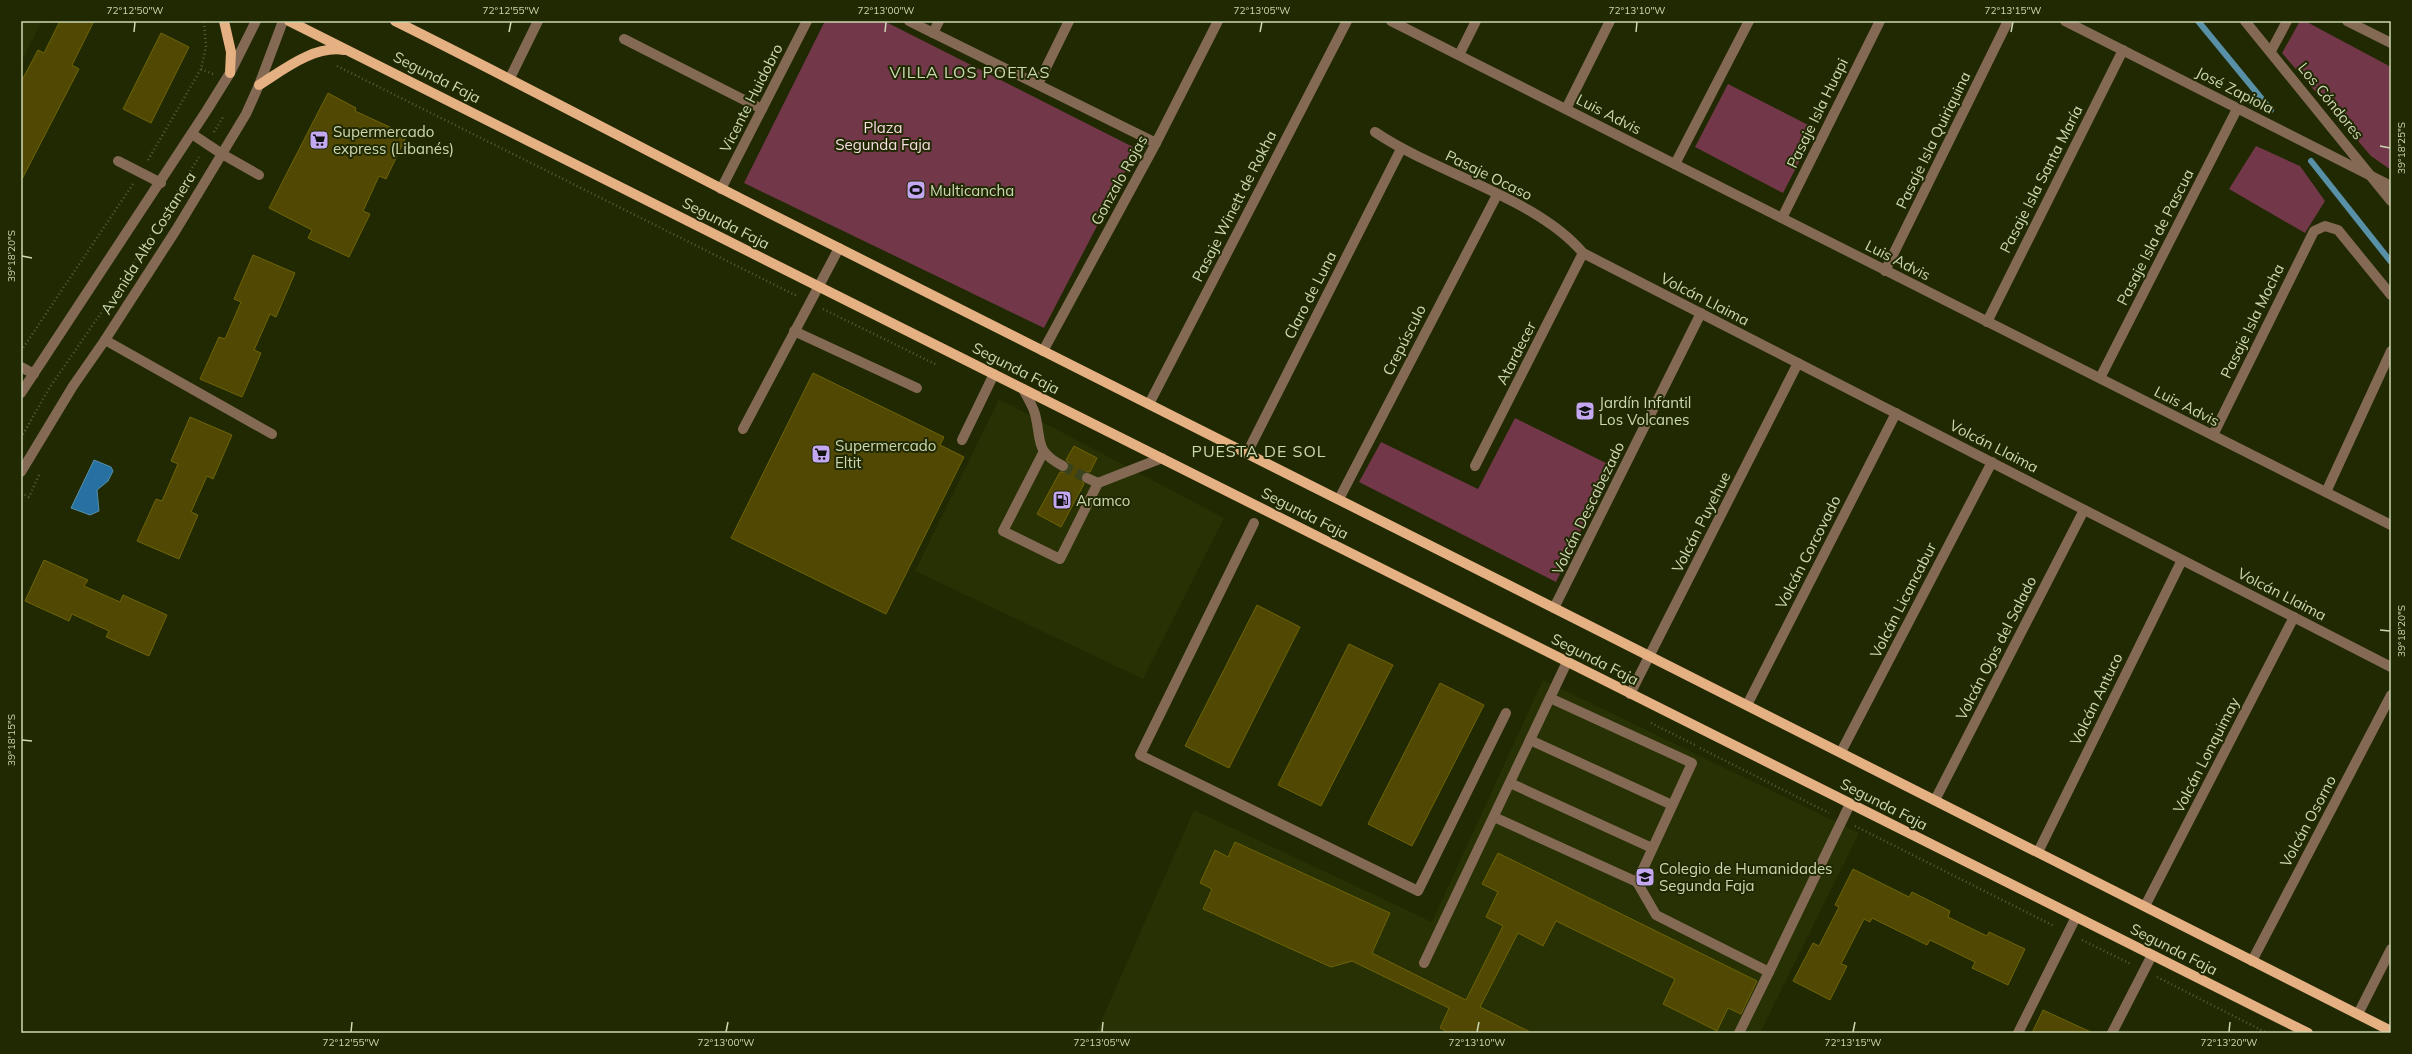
<svg xmlns="http://www.w3.org/2000/svg" width="2412" height="1054" font-family="Mulish,sans-serif">
<style>
.built{fill:#273103}
.green{fill:#723749}
.water{fill:#2671a2;stroke:#5890a7}
.lines{fill:none;stroke-linecap:round;stroke-linejoin:round}
.stream{stroke:#5890a7;stroke-width:6}
.building{fill:#504803;stroke:#6f6406}
.minor-tunnel{stroke:#3a431d;stroke-width:10;stroke-dasharray:10 5;stroke-linecap:butt}
.path{stroke:#555f38;stroke-width:2.5;stroke-dasharray:1 3;stroke-linecap:butt}
.minor{stroke:#846a55;stroke-width:10}
.major{stroke:#e5b082;stroke-width:10}
.ticks{fill:none;stroke:#ccd8b3;stroke-width:1.5}
.labels{text-anchor:middle;dominant-baseline:central;stroke-width:4;stroke-linejoin:round;paint-order:stroke}
.street-label{font-size:15px;fill:#ccd8b3;stroke:#202902}
.park-label{font-size:15px;fill:#f8dce3;stroke:#202902}
.poi-label{font-size:15px;fill:#ccd8b3;stroke:#202902;text-anchor:start}
.neighbourhood-label{font-size:16px;letter-spacing:1px;fill:#ccd8b3;stroke:#202902}
.neatline{fill:none;stroke:#ccd8b3;stroke-width:1.5}
.ticks-label{font-size:10px;text-anchor:middle;fill:#ccd8b3}
</style>
<rect width="100%" height="100%" fill="#202902"/>
<g class="built">
<path d="M21 21H42L21 62Z"/>
<path d="M999 399 1224 518 1143 679 915 571Z"/>
<path d="M1543 680 1859 833 1760 1033H1096L1194 810 1432 922Z"/>
</g>
<g class="green">
<path d="M825 21H884L1137 149 1044 328 744 183Z"/>
<path d="M2300 21H2305L2391 67V170L2371 156 2282 53Z"/>
<path d="M1728 84 1816 129 1783 193 1695 147Z"/>
<path d="M2256 146 2300 166 2325 201 2305 233 2229 189Z"/>
<path d="M1515 418 1612 466 1556 582 1359 482 1381 442 1478 489Z"/>
</g>
<path class="water" d="M94 460 111 467 113 471 108 481 97 490 99 511 90 515 71 508Z"/>
<g class="lines">
<g class="stream">
<path d="M2198 21 2271 110"/>
<path d="M2311 161 2391 262"/>
</g>
</g>
<g class="building">
<path d="M60 21H94L72 65 79 69 21 181V82L38 50 44 53Z"/>
<path d="M161 33 189 47 151 123 123 109Z"/>
<path d="M328 93 356 108 355 111 407 135 386 179 379 176 363 211 370 214 349 257 308 238 312 230 269 208Z"/>
<path d="M253 255 295 273 276 317 270 314 254 350 261 353 242 397 200 379 219 337 225 339 241 302 234 299Z"/>
<path d="M813 373 944 437 940 445 964 457 886 614 731 538Z"/>
<path d="M190 417 232 435 213 479 207 476 191 512 198 515 179 559 137 541 156 499 162 501 178 464 171 461Z"/>
<path d="M1074 446 1097 458 1090 472H1086L1081 475V479L1084 484 1061 527 1037 514 1060 472H1066L1069 469V463L1066 460Z"/>
<path d="M44 560 88 580 84 586 120 602 123 595 167 615 149 656 106 637 109 631 72 614 69 621 25 601Z"/>
<path d="M1257 605 1300 627 1229 768 1185 746Z"/>
<path d="M1349 644 1393 665 1321 806 1278 785Z"/>
<path d="M1440 683 1484 705 1412 846 1368 824Z"/>
<path d="M1235 842 1390 913 1372 953 1466 1000 1503 926 1486 917 1498 892 1482 884 1498 853 1757 981 1741 1014 1728 1008 1717 1031 1663 1004 1675 979 1556 921 1543 946 1518 933 1480 1007 1532 1033H1449L1440 1028 1449 1008 1352 961 1331 967 1203 909 1212 889 1200 883 1215 850 1228 857Z"/>
<path d="M1853 869 1909 897 1912 892 1950 911 1948 917 1987 936 1989 932 2025 949 2008 985 1972 968 1975 962 1930 940 1927 945 1872 918 1870 922 1864 919 1841 964 1847 966 1830 1000 1793 981 1813 943 1819 946 1839 907 1835 905Z"/>
<path d="M2043 1010 2093 1033H2032Z"/>
</g>
<g class="lines">
<path class="minor-tunnel" d="M1063 466 1087 478"/>
<g class="path">
<path d="M337 66 797 296"/>
<path d="M201 69 213 74"/>
<path d="M214 132 223 117"/>
<path d="M148 160 201 69 206 47 204 21"/>
<path d="M823 309 937 365"/>
<path d="M21 351 133 184"/>
<path d="M21 438 48 390 114 294 199 157"/>
<path d="M21 493 29 497 39 475"/>
<path d="M1651 723 1695 745"/>
<path d="M1700 748 1829 813"/>
<path d="M1855 826 2054 926"/>
<path d="M2082 940 2131 964"/>
<path d="M2157 977 2267 1033"/>
</g>
<g class="minor">
<path d="M909 21 1156 143"/>
<path d="M1391 21 2391 525"/>
<path d="M2065 21 2391 186"/>
<path d="M2245 21 2391 201"/>
<path d="M2347 21 2391 43"/>
<path d="M933 33 939 21"/>
<path d="M624 39 762 109"/>
<path d="M2271 51 2287 21"/>
<path d="M1459 55 1476 21"/>
<path d="M510 78 538 21"/>
<path d="M1038 84 1069 21"/>
<path d="M1566 109 1610 21"/>
<path d="M1375 132C1437 174 1537 198 1583 253L2391 667"/>
<path d="M192 134 222 154 259 175"/>
<path d="M118 161 161 183"/>
<path d="M1675 164 1749 21"/>
<path d="M721 189 807 21"/>
<path d="M1782 218 1880 21"/>
<path d="M1885 271 2008 21"/>
<path d="M1987 322 2123 50"/>
<path d="M794 331 917 388"/>
<path d="M105 340 272 434"/>
<path d="M1043 351 1156 143 1218 21"/>
<path d="M21 367 34 374"/>
<path d="M2100 378 2237 109"/>
<path d="M1023 389C1027 397 1033 406 1035 414 1042 441 1034 451 1063 466"/>
<path d="M21 393 207 110 230 73 256 21"/>
<path d="M1149 404 1347 21"/>
<path d="M743 429 839 248"/>
<path d="M2213 435 2314 231 2325 226 2338 230 2391 295"/>
<path d="M962 440 994 374"/>
<path d="M1043 453 1003 531 1060 559 1098 483 1162 458"/>
<path d="M1247 453 1401 149"/>
<path d="M1475 466 1583 253"/>
<path d="M21 472 73 386 105 340 176 230 246 114 259 85 283 21"/>
<path d="M1087 478 1098 483"/>
<path d="M2326 492 2391 351"/>
<path d="M1339 499 1497 195"/>
<path d="M1254 523 1140 755 1418 891 1506 713"/>
<path d="M1554 608 1701 313"/>
<path d="M1630 694 1798 363"/>
<path d="M1550 698 1692 763 1637 882"/>
<path d="M1747 705 1896 413"/>
<path d="M1530 740 1672 805"/>
<path d="M1841 752 1992 462"/>
<path d="M1510 783 1652 848"/>
<path d="M1935 800 2084 510"/>
<path d="M1494 817 1637 882 1656 915 1769 972 1850 804"/>
<path d="M2038 852 2182 560"/>
<path d="M2145 906 2294 617"/>
<path d="M2252 961 2391 695"/>
<path d="M1424 963 1567 662"/>
<path d="M2358 1014 2391 949"/>
<path d="M1739 1033 1769 972"/>
<path d="M2018 1033 2076 917"/>
<path d="M2112 1033 2152 955"/>
</g>
<g class="major">
<path d="M224 21 231 52 230 73"/>
<path d="M289 21 2308 1033"/>
<path d="M395 21C526 86 654 155 785 221 1321 490 1856 760 2391 1031"/>
<path d="M259 85C283 70 314 45 344 50"/>
</g>
</g>
<path class="ticks" d="M134 32 135 22M509 32 511 22M885 32 886 22M1260 32 1262 22M1636 32 1637 22M2011 32 2013 22M2380 146 2390 148M22 256 32 258M2380 630 2390 631M22 740 32 741M351 1032 352 1022M726 1032 728 1022M1102 1032 1103 1022M1477 1032 1479 1022M1853 1032 1855 1022M2229 1032 2230 1022"/>
<defs>
<g id="supermarket-square" transform="scale(1)"><rect x="-9" y="-9" width="18" height="18" rx="4" fill="#c4a7f1" stroke="#202902"/><path d="M-6-5.5h2.5l.6 2H6L4.5 2H-2.5L-4.4-4H-6ZM-1.5 3.2a1.3 1.3 0 1 0 .1 0ZM3 3.2a1.3 1.3 0 1 0 .1 0Z" fill="#111"/></g>
<g id="stadium-square" transform="scale(1)"><rect x="-9" y="-9" width="18" height="18" rx="4" fill="#c4a7f1" stroke="#202902"/><path d="M0-5a6.5 5 0 1 0 0 10a6.5 5 0 1 0 0-10ZM-3.5-1.8h7v3.6h-7Z" fill="#111"/></g>
<g id="school-square" transform="scale(1)"><rect x="-9" y="-9" width="18" height="18" rx="4" fill="#c4a7f1" stroke="#202902"/><path d="M0-5L7-2L0 1L-7-2ZM-4 1L0 2.5L4 1V4Q0 6-4 4Z" fill="#111"/></g>
<g id="fuel-square" transform="scale(1)"><rect x="-9" y="-9" width="18" height="18" rx="4" fill="#c4a7f1" stroke="#202902"/><path d="M-5.5-6h7V0h2V4h1.3V-2.5L3-4.5l.8-.8L6-3V5H2.5V1h-1V6h-7ZM-4.2-4.7v3.2H.2V-4.7Z" fill="#111"/></g>
</defs>
<g fill-rule="evenodd">
<use href="#supermarket-square" x="319" y="140"/>
<use href="#stadium-square" x="916" y="190"/>
<use href="#school-square" x="1585" y="411"/>
<use href="#supermarket-square" x="821" y="454"/>
<use href="#fuel-square" x="1062" y="500"/>
<use href="#school-square" x="1645" y="877"/>
</g>
<g class="labels">
<g class="street-label">
<text transform="translate(437 77) rotate(27)">Segunda Faja</text>
<text transform="translate(2235 90) rotate(27)">José Zapiola</text>
<text transform="translate(751 98) rotate(-63)">Vicente Huidobro</text>
<text transform="translate(2331 101) rotate(51)">Los Cóndores</text>
<text transform="translate(1817 113) rotate(-64)">Pasaje Isla Huapi</text>
<text transform="translate(1609 114) rotate(27)">Luis Advis</text>
<text transform="translate(1933 140) rotate(-64)">Pasaje Isla Quiriquina</text>
<text transform="translate(1489 175) rotate(26)">Pasaje Ocaso</text>
<text transform="translate(2041 179) rotate(-63)">Pasaje Isla Santa María</text>
<text transform="translate(1119 180) rotate(-61)">Gonzalo Rojas</text>
<text transform="translate(1234 206) rotate(-63)">Pasaje Winett de Rokha</text>
<text transform="translate(726 223) rotate(27)">Segunda Faja</text>
<text transform="translate(2155 237) rotate(-63)">Pasaje Isla de Pascua</text>
<text transform="translate(148 243) rotate(-58)">Avenida Alto Costanera</text>
<text transform="translate(1898 260) rotate(27)">Luis Advis</text>
<text transform="translate(1310 295) rotate(-63)">Claro de Luna</text>
<text transform="translate(1705 299) rotate(27)">Volcán Llaima</text>
<text transform="translate(2252 321) rotate(-64)">Pasaje Isla Mocha</text>
<text transform="translate(1404 340) rotate(-63)">Crepúsculo</text>
<text transform="translate(1516 353) rotate(-63)">Atardecer</text>
<text transform="translate(1016 368) rotate(27)">Segunda Faja</text>
<text transform="translate(2187 406) rotate(27)">Luis Advis</text>
<text transform="translate(1994 446) rotate(27)">Volcán Llaima</text>
<text transform="translate(1588 508) rotate(-64)">Volcán Descabezado</text>
<text transform="translate(1305 513) rotate(27)">Segunda Faja</text>
<text transform="translate(1701 522) rotate(-63)">Volcán Puyehue</text>
<text transform="translate(1808 552) rotate(-63)">Volcán Corcovado</text>
<text transform="translate(2282 594) rotate(27)">Volcán Llaima</text>
<text transform="translate(1903 600) rotate(-63)">Volcán Licancabur</text>
<text transform="translate(1996 648) rotate(-63)">Volcán Ojos del Salado</text>
<text transform="translate(1595 659) rotate(27)">Segunda Faja</text>
<text transform="translate(2096 699) rotate(-64)">Volcán Antuco</text>
<text transform="translate(2206 755) rotate(-63)">Volcán Lonquimay</text>
<text transform="translate(1884 804) rotate(27)">Segunda Faja</text>
<text transform="translate(2308 821) rotate(-62)">Volcán Osorno</text>
<text transform="translate(2174 949) rotate(27)">Segunda Faja</text>
</g>
<g class="park-label">
<text x="883" y="127">Plaza<tspan x="883" dy="17">Segunda Faja</tspan></text>
</g>
<g class="poi-label">
<text x="333" y="131">Supermercado<tspan x="333" dy="17">express (Libanés)</tspan></text>
<text x="930" y="190">Multicancha</text>
<text x="1599" y="402">Jardín Infantil<tspan x="1599" dy="17">Los Volcanes</tspan></text>
<text x="835" y="445">Supermercado<tspan x="835" dy="17">Eltit</tspan></text>
<text x="1076" y="500">Aramco</text>
<text x="1659" y="868">Colegio de Humanidades<tspan x="1659" dy="17">Segunda Faja</tspan></text>
</g>
<g class="neighbourhood-label">
<text x="970" y="72">VILLA LOS POETAS</text>
<text x="1259" y="451">PUESTA DE SOL</text>
</g>
</g>
<rect width="2412" height="1054" fill="none" stroke="#202902" stroke-width="44"/>
<rect x="22" y="22" width="2368" height="1010" class="neatline"/>
<g class="ticks-label">
<text x="135" y="14">72°12'50"W</text>
<text x="511" y="14">72°12'55"W</text>
<text x="886" y="14">72°13'00"W</text>
<text x="1262" y="14">72°13'05"W</text>
<text x="1637" y="14">72°13'10"W</text>
<text x="2013" y="14">72°13'15"W</text>
<text transform="translate(2401 148) rotate(-90)" y="4">39°18'25"S</text>
<text transform="translate(11 256) rotate(-90)" y="4">39°18'20"S</text>
<text transform="translate(2401 631) rotate(-90)" y="4">39°18'20"S</text>
<text transform="translate(11 740) rotate(-90)" y="4">39°18'15"S</text>
<text x="351" y="1046">72°12'55"W</text>
<text x="726" y="1046">72°13'00"W</text>
<text x="1102" y="1046">72°13'05"W</text>
<text x="1477" y="1046">72°13'10"W</text>
<text x="1853" y="1046">72°13'15"W</text>
<text x="2229" y="1046">72°13'20"W</text>
</g>
</svg>
